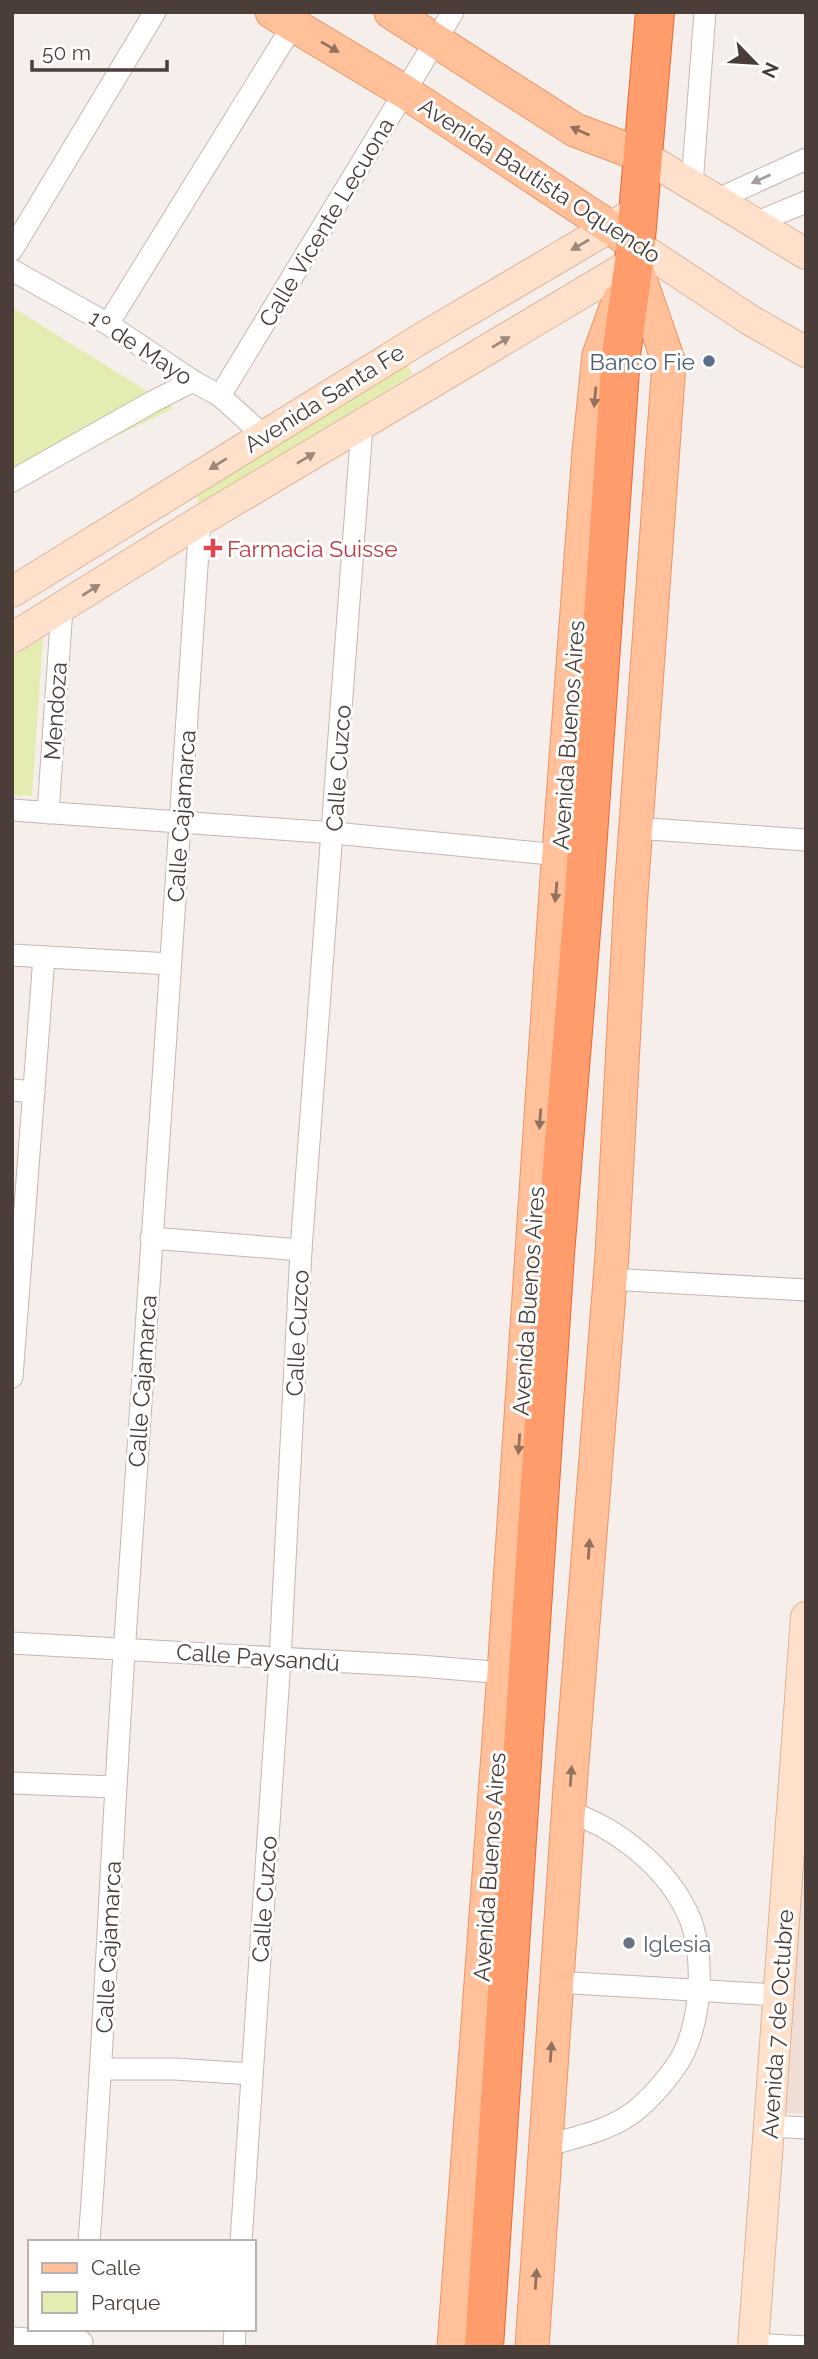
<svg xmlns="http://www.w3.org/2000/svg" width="818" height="2359" font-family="Raleway,sans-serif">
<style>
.education{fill:#efded4}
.green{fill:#e5ecb1}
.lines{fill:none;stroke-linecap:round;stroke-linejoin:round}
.street-casing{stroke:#c5b6af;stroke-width:23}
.secondary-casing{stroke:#dbb39a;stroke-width:32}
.primary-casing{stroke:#eb9463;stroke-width:35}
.highway-casing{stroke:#e66834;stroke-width:40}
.street{stroke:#fff;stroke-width:21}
.secondary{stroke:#ffe1cb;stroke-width:30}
.primary{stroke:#ffc09a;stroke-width:33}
.highway{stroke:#ff9c6c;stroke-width:38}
.oneway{fill:#93715f}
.oneway2{fill:#a59e9b}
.oneway3{fill:#9c877a}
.service-dot{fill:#5c6f8a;stroke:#fff;stroke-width:2.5}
.health-dot{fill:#e0444e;stroke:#fff;stroke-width:2.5}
.worship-dot{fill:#6b7280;stroke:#fff;stroke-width:2.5}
.labels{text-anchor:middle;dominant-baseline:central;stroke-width:6;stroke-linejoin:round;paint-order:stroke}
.street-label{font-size:23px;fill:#4b3d37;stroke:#fff}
.service-label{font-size:23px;fill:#4e5e75;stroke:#fff;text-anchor:end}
.health-label{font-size:23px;fill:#be3a42;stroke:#fff;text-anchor:start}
.worship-label{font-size:23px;fill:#5b616d;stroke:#fff;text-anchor:start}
</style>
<rect width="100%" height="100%" fill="#f6eeea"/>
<path class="education" d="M795 1882 806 1883V2114L782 2113Z"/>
<g class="green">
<path d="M12 307 174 408 12 487Z"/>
<path d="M407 365 413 374 203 505 198 502 197 496Z"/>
<path d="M43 638 32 796 12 795V657Z"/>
</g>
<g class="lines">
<g class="street-casing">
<g id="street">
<path d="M692 185 705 12"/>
<path d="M716 200 806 159"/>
<path d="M755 223 806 202"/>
<path d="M12 250 155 12"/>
<path d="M12 270 108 324 193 381 220 396 252 425 259 438"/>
<path d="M108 324 293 25"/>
<path d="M220 396 453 12"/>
<path d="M12 481 152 402 193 381"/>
<path d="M12 810 334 833 560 855"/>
<path d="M48 813 62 608"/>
<path d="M635 828 806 840"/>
<path d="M12 955 170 964"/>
<path d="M12 1090 34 1092"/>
<path d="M151 1238 301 1250"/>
<path d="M610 1279 806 1290"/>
<path d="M12 1377 44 957"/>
<path d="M12 1643 420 1666 504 1673"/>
<path d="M12 1783 115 1787"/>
<path d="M556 1982 777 1995"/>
<path d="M102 2069H175L252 2074"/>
<path d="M769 2126 806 2128"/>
<path d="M544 2146C577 2137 615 2130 641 2106 653 2095 667 2079 676 2066 702 2030 707 1952 687 1912 665 1866 617 1828 569 1812"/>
<path d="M89 2242C104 2046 111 1850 124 1654 148 1276 177 899 200 521"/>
<path d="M241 2242 280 1659 301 1250 362 426"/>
<path d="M12 2338 82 2342"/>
<path d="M753 2344 806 2347"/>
<path d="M234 2347 235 2329"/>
</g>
</g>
<g class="secondary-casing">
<g id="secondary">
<path d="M644 156 806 254"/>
<path d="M635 244 750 320 806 352"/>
<path d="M12 592 422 338 629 216"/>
<path d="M12 638 200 521 634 262"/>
<path d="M753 2347 806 1617"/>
</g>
</g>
<g class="primary-casing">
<g id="primary">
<path d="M272 12 405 92 635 244"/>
<path d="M391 12 575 130 644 156"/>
<path d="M454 2347 504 1673 556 892 589 452 599 355 619 300"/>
<path d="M532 2347 570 1788 612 1255 631 894 669 363 634 262"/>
</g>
</g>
<g class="highway-casing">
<path id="highway" d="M484 2347 555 1254 584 894 621 355 634 262 655 12"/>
</g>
<use href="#street" class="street"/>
<use href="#secondary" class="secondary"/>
<use href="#primary" class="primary"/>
<use href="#highway" class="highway"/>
</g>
<defs><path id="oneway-solid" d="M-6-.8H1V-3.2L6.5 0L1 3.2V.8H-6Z" transform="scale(1.75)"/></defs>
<g class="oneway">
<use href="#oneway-solid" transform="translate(330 47) rotate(31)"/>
<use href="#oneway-solid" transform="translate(580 131) rotate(-156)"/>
<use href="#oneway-solid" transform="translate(595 397) rotate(95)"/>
<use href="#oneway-solid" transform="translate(556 892) rotate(95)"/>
<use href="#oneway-solid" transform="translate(540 1119) rotate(94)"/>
<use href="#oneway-solid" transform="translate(519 1444) rotate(94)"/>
<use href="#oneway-solid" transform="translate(589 1549) rotate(-86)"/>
<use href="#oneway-solid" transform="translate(571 1776) rotate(-86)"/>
<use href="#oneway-solid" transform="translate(551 2052) rotate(-86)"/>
<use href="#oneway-solid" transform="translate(536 2279) rotate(-86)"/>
</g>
<use class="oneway2" href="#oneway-solid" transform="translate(761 179) rotate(156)"/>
<g class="oneway3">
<use href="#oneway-solid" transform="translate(580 245) rotate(150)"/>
<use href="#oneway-solid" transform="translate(501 342) rotate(-31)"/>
<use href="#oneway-solid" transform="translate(306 458) rotate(-31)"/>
<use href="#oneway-solid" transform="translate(218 464) rotate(148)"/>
<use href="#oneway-solid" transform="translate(91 590) rotate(-32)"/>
</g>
<circle class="service-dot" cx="709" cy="361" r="7"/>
<path class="health-dot" d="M209.5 537.5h7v7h7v7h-7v7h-7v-7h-7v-7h7z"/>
<circle class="worship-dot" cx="629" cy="1943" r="7"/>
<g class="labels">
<g class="street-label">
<text transform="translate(540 180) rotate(33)">Avenida Bautista Oquendo</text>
<text transform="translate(326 222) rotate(-59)">Calle Vicente Lecuona</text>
<text transform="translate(141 347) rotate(33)">1º de Mayo</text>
<text transform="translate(324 398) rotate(-32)">Avenida Santa Fe</text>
<text transform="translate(55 711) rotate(-86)">Mendoza</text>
<text transform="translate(568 735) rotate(-86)">Avenida Buenos Aires</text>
<text transform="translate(338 768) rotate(-86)">Calle Cuzco</text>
<text transform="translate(181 816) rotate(-86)">Calle Cajamarca</text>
<text transform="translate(528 1301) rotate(-86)">Avenida Buenos Aires</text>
<text transform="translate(297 1333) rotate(-87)">Calle Cuzco</text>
<text transform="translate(142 1381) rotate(-86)">Calle Cajamarca</text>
<text transform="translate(258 1657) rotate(4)">Calle Paysandú</text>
<text transform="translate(489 1867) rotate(-86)">Avenida Buenos Aires</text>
<text transform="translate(264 1899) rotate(-86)">Calle Cuzco</text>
<text transform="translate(108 1947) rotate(-87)">Calle Cajamarca</text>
<text transform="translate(777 2024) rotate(-86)">Avenida 7 de Octubre</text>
</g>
<g class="service-label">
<text x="695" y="361">Banco Fie</text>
</g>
<g class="health-label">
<text x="227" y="548">Farmacia Suisse</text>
</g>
<g class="worship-label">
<text x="643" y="1943">Iglesia</text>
</g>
</g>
<rect width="818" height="2359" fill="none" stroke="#4b3d37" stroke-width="28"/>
<rect x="28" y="2240" width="228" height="91" fill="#ffffff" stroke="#b7b1af" stroke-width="2"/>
<rect x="42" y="2263" width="35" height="10" fill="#ffc09a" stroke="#b7b1af" stroke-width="2"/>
<text x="91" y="2275" font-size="21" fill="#4b3d37">Calle</text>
<rect x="42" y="2292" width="35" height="21" fill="#e5ecb1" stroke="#b7b1af" stroke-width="2"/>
<text x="91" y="2310" font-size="21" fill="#4b3d37">Parque</text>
<g transform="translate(755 63) rotate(115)" stroke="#ffffff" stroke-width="5" paint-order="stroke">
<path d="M0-5L12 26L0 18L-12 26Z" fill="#4b3d37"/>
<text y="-10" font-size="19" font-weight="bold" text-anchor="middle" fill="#4b3d37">N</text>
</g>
<path d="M32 60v10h135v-10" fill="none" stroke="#4b3d37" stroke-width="3.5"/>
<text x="42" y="60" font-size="21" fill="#4b3d37" stroke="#ffffff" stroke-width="5" paint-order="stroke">50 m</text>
</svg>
